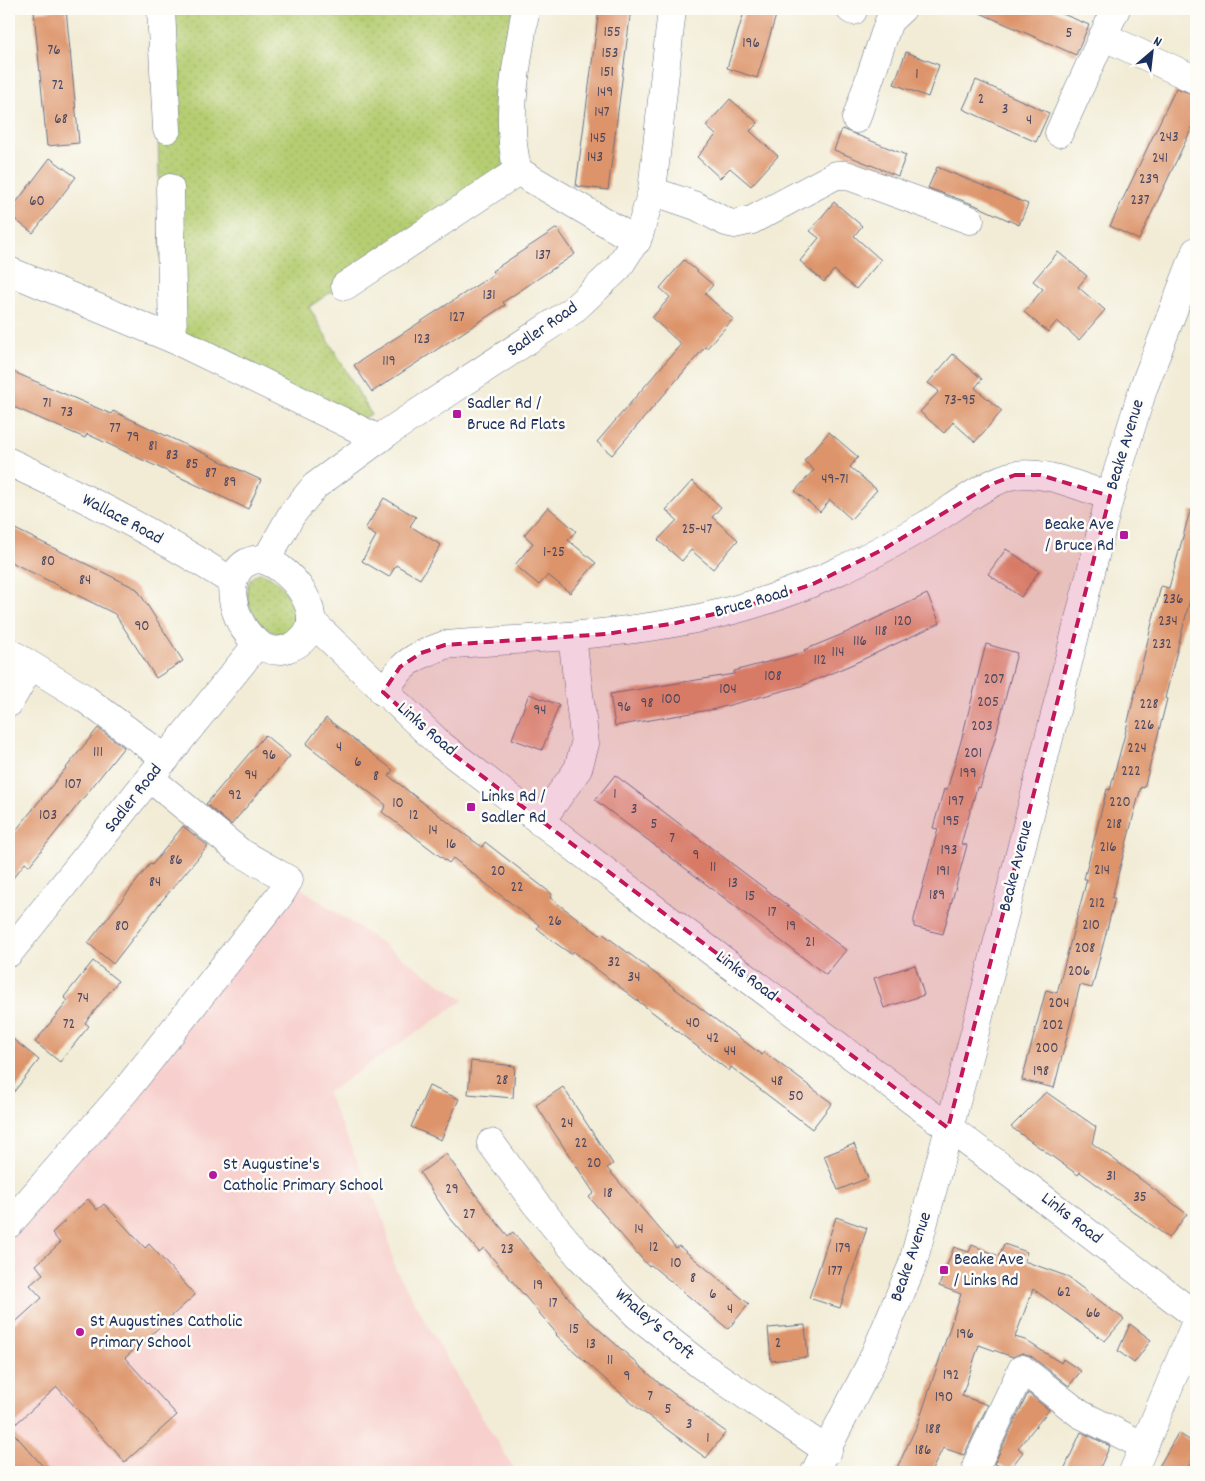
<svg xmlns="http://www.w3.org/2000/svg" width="1205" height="1481" font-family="Dekko,sans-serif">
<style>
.built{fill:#f7d0cd}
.green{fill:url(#green-dots);stroke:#687e68}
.building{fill:#dd946a}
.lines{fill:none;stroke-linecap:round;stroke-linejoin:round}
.minor-casing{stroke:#667188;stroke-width:29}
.minor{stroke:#fff;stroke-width:28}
.marked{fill:#c2185b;fill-opacity:0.2;stroke:#c2185b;stroke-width:4;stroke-dasharray:10 6;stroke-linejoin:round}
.poi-dot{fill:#b5179e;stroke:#fdfcf7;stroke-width:2}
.labels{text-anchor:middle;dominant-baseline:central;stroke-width:5;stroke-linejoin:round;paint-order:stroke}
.number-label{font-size:15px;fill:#4c4861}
.street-label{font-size:18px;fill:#1b2f5e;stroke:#fdfcf7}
.poi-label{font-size:18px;fill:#1b2f5e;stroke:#fdfcf7;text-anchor:start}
</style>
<defs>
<pattern id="green-dots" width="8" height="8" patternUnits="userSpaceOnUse" patternTransform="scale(1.25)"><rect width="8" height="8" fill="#b6cd72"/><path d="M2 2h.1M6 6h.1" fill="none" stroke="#9cb065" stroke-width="1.8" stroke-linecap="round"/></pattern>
</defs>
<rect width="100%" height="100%" fill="#fdfcf7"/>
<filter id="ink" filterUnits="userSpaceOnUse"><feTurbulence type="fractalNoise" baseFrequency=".02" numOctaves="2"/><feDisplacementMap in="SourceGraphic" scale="10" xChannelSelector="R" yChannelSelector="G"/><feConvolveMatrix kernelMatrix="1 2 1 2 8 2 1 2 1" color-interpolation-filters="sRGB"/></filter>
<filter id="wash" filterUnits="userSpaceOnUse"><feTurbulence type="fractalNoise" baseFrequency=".0096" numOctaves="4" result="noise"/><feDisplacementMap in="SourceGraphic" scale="20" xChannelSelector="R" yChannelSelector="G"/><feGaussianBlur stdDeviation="1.12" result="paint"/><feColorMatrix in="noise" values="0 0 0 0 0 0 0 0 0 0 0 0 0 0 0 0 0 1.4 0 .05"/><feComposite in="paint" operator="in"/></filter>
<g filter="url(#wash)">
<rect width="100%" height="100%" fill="#f2ecd6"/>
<path class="built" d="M298 886 464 1000 327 1093 385 1223 395 1268 454 1371 516 1472H9V1235Z"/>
<g class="green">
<path d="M155 9H529L508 172 309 307 371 414 348 429 163 339Z"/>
<path d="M259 573C281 574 305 614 288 632 259 644 230 584 259 573Z"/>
</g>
<g id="blocks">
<g class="building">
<path d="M66 9 79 143 47 146 34 12Z"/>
<path d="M599 9H631L608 190 576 186Z"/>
<path d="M745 9H778L757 78 727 68Z"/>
<path d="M971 9H1051L1089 25 1076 55Z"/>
<path d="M906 52 939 65 928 97 894 84Z"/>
<path d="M976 80 1049 113 1036 142 963 109Z"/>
<path d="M1176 88 1196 95V119L1139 240 1110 226Z"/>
<path d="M730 99 758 123 750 131 778 156 751 186 730 168 720 178 697 157 716 135 706 126Z"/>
<path d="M842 129 906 155 898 176 834 150Z"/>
<path d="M50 158 76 177 33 233 9 215V212Z"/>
<path d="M937 167 1028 204 1019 225 975 205 928 188Z"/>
<path d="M834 202 862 226 854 236 881 260 856 289 834 270 824 282 800 261 819 238 810 231Z"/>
<path d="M557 228 575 254 503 302 505 305 372 392 354 365 494 274 492 271Z"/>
<path d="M1058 252 1087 276 1078 287 1105 310 1079 340 1057 321 1048 332 1024 312 1043 289 1033 281Z"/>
<path d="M684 260 713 285 705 294 733 319 707 348 705 347 612 455 597 442 681 344 652 318 670 297 660 288Z"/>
<path d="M953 354 982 379 975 388 1002 411 975 442 953 422 944 433 920 412 939 391 928 383Z"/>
<path d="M9 370 111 414 113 411 261 480 248 509 87 434 85 438 9 405Z"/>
<path d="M829 432 858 457 850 467 877 490 851 519 830 500 820 512 795 491 814 470 804 461Z"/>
<path d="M692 481 721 507 712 517 738 540 713 569 691 550 682 561 658 540 677 520 666 510Z"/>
<path d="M384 498 416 517 410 526 441 545 420 579 396 565 389 577 362 561 376 536 365 529Z"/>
<path d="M548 507 576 531 568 540 596 563 570 593 548 575 539 585 515 565 533 543 524 535Z"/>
<path d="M1190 511H1196V576L1165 698 1167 699 1162 719 1144 788 1141 787 1112 898H1115L1092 988 1080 985 1054 1088 1022 1080 1046 990 1057 993 1087 879H1084L1107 789 1110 790 1125 734 1161 586 1169 588Z"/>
<path d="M9 526 137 589 183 661 156 678 115 614 9 561Z"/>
<path d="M1006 549 1039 571 1021 597 988 574Z"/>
<path d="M927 594 940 623 853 664 801 686 715 709 615 726 610 694 734 674V671L805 652 804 650 843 634Z"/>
<path d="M986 644 1017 653 994 742 980 788 977 787 961 844 967 845 943 934 914 927V919L938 829 933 828 944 789 947 790 961 741Z"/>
<path d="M529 694 559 705 542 750 512 739Z"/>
<path d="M326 718 393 770 389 776 453 826 482 847 485 842 552 894 550 898 600 935 602 933 762 1055 764 1052 832 1103 812 1129 731 1067 729 1071 573 951 571 954 554 942 537 928 539 925 453 858 449 863 382 812 386 805 306 744Z"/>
<path d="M98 728 124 747 29 866 25 863 9 883V839Z"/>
<path d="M265 735 290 756 231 825 206 804Z"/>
<path d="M615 775 846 950 826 975 595 800Z"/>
<path d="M183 826 208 846 160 903 113 964 88 943 150 864 152 865Z"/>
<path d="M93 961 118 981 85 1023 89 1026 60 1062 35 1042 68 1001 64 997Z"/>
<path d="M915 965 924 995 884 1008 874 978Z"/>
<path d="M9 1036 39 1060 9 1098Z"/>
<path d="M471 1061 515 1066 513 1098 468 1094Z"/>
<path d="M429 1086 459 1099 441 1140 411 1127Z"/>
<path d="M563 1087 613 1164 607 1168 676 1248 679 1246 749 1304 728 1329 651 1265 648 1266 589 1197 594 1193 536 1105Z"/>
<path d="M1046 1092 1096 1127 1092 1143 1187 1214 1169 1238 1080 1172 1078 1175 1011 1127Z"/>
<path d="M854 1144 868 1178 838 1190 824 1156Z"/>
<path d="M446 1154 489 1213 508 1236 513 1232 584 1316 659 1383 726 1432 706 1458 635 1406 556 1335 557 1334 484 1248 479 1252 450 1218 420 1173Z"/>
<path d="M88 1199 97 1210 104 1204 145 1248 149 1244 195 1295 125 1358 177 1415 125 1462 57 1387 10 1429 48 1472H9V1328L42 1298 30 1285 43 1274 36 1265 60 1243 52 1233Z"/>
<path d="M836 1217 867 1228 840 1308 809 1298Z"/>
<path d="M1004 1244 1027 1252 1024 1261 1066 1276 1124 1319 1105 1341 1033 1289 1015 1337 1025 1340 1061 1363 1063 1359 1081 1371 1069 1386 1031 1356 1022 1353 1013 1357 979 1345 962 1396 988 1405 964 1455 943 1448 931 1472H895L919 1421 961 1294 939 1286 954 1247 969 1252 972 1245 999 1256Z"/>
<path d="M1130 1324 1151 1340 1134 1363 1118 1351Z"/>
<path d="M805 1325 808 1357 771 1361 768 1328Z"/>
<path d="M1028 1393 1049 1410 1018 1448 1023 1452 1010 1469 994 1464Z"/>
<path d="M1081 1432 1110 1446 1098 1472H1063Z"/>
<path d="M1178 1433 1196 1444V1455L1185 1472H1156Z"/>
</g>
</g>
</g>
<g filter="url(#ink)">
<use href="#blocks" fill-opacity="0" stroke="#667188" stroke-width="1"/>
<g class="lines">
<g class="minor-casing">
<g id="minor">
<path d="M161 9 167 129"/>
<path d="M850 9 853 11"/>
<path d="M525 13C517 64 504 120 518 171L637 241"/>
<path d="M1103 36 1116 9"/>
<path d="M856 119 889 21 902 9"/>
<path d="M1059 133 1103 36 1196 80"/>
<path d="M170 188 173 339"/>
<path d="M652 191 696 206 726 222 734 224 752 220 836 175H846L970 220"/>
<path d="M9 271 173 339 379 439"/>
<path d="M345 286 518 171"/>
<path d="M9 462C85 497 162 537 233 582"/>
<path d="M260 559C297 567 339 632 286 649 242 664 205 563 260 559Z"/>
<path d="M266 560 292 514 315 486 387 433 572 311 618 268 639 235 652 191 672 9"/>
<path d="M311 621 441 745 668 919 1031 1189 1196 1316"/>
<path d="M9 652 84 698 166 759"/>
<path d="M383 692C403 663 411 657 445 645 545 637 647 635 744 607 809 589 868 558 926 525 950 511 990 479 1015 475 1046 470 1081 488 1110 496"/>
<path d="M9 703 30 666"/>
<path d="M540 822 578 769 585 744 572 636"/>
<path d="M9 953 258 643"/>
<path d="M491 1143 535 1203 581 1258 637 1315 702 1366 828 1451"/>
<path d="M9 1224 126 1090 280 895 289 880 240 852 151 779"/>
<path d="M977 1464 1022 1369 1080 1414 1144 1446"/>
<path d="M815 1472 871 1363 912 1266 976 1028 1110 496 1143 389 1196 251"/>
<path d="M1133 1472 1196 1322"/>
</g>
</g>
<use href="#minor" class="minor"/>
</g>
</g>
<path class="marked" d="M1015 475H1040L1110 496 948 1128 441 745 383 692 400 667 421 653 445 645 606 634 676 623 744 607 813 584 882 550 992 484Z"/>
<g class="poi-dot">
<rect x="452" y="409" width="10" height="10" rx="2.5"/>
<rect x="1119" y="530" width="10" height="10" rx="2.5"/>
<rect x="466" y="802" width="10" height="10" rx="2.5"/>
<circle cx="213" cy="1175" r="5"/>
<rect x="939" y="1265" width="10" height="10" rx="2.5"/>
<circle cx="80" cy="1332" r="5"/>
</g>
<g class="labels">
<g class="number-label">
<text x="612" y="33">155</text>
<text x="1069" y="34">5</text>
<text x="751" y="44">196</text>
<text x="54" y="51">76</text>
<text x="610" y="54">153</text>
<text x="607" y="73">151</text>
<text x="917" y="75">1</text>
<text x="58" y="86">72</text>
<text x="605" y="93">149</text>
<text x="981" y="100">2</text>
<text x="1005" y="110">3</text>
<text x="602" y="113">147</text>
<text x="61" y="120">68</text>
<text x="1029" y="121">4</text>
<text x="1169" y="138">243</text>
<text x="598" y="139">145</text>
<text x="595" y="158">143</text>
<text x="1160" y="159">241</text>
<text x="1149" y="180">239</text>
<text x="1140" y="201">237</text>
<text x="37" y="202">60</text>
<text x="543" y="256">137</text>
<text x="489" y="296">131</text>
<text x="457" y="318">127</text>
<text x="422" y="340">123</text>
<text x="389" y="362">119</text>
<text x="960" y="401">73-95</text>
<text x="47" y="404">71</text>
<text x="67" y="413">73</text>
<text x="115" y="429">77</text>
<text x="133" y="438">79</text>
<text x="153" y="447">81</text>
<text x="172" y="456">83</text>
<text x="192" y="465">85</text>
<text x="211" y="474">87</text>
<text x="835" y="480">49-71</text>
<text x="230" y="483">89</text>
<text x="697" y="530">25-47</text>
<text x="554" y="553">1-25</text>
<text x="48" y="562">80</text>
<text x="85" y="581">84</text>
<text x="1173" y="600">236</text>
<text x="903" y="622">120</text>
<text x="1168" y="622">234</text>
<text x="142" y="627">90</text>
<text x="881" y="632">118</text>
<text x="860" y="642">116</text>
<text x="1162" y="645">232</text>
<text x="838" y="653">114</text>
<text x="820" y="661">112</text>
<text x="773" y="677">108</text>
<text x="994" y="680">207</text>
<text x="728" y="690">104</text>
<text x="671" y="700">100</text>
<text x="988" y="703">205</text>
<text x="647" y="704">98</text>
<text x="1149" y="705">228</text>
<text x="624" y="708">96</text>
<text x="540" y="711">94</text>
<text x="1144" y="726">226</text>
<text x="982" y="727">203</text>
<text x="339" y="748">4</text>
<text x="1137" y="749">224</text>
<text x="98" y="753">111</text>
<text x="973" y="754">201</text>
<text x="269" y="756">96</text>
<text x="358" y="763">6</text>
<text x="1131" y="772">222</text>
<text x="968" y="774">199</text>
<text x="251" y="776">94</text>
<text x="376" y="777">8</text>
<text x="73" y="785">107</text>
<text x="615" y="795">1</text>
<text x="235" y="796">92</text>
<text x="956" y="802">197</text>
<text x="1120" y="803">220</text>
<text x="398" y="804">10</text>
<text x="634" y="810">3</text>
<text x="48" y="816">103</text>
<text x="414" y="816">12</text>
<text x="951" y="822">195</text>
<text x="654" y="825">5</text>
<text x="1114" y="825">218</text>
<text x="433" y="831">14</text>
<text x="672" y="839">7</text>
<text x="451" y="845">16</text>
<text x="1108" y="848">216</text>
<text x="949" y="851">193</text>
<text x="696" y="856">9</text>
<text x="176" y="861">86</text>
<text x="713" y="868">11</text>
<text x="1102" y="871">214</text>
<text x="498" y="872">20</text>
<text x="943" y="872">191</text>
<text x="155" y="883">84</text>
<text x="733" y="884">13</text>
<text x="517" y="888">22</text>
<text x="937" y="896">189</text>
<text x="750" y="897">15</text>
<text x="1097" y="904">212</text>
<text x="772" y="913">17</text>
<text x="555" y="922">26</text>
<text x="1091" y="926">210</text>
<text x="122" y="927">80</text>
<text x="791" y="927">19</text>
<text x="810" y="943">21</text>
<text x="1085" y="949">208</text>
<text x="614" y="963">32</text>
<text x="1079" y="972">206</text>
<text x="634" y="978">34</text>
<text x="83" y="999">74</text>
<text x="1059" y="1004">204</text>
<text x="693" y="1024">40</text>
<text x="69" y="1025">72</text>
<text x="1053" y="1026">202</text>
<text x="713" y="1039">42</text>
<text x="1047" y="1049">200</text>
<text x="730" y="1052">44</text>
<text x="1041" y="1072">198</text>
<text x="502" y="1081">28</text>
<text x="777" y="1082">48</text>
<text x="796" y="1097">50</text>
<text x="567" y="1124">24</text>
<text x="581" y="1144">22</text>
<text x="594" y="1164">20</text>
<text x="1111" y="1177">31</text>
<text x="452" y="1190">29</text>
<text x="608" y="1194">18</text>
<text x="1140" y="1198">35</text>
<text x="469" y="1215">27</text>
<text x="639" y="1230">14</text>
<text x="654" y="1248">12</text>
<text x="843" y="1249">179</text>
<text x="507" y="1250">23</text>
<text x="676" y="1264">10</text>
<text x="835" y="1272">177</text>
<text x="693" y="1279">8</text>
<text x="538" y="1286">19</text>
<text x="1064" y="1293">62</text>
<text x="713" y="1295">6</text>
<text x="553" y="1304">17</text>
<text x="730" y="1310">4</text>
<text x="1093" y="1314">66</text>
<text x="574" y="1330">15</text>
<text x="965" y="1335">196</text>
<text x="778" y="1344">2</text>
<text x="591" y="1345">13</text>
<text x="610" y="1361">11</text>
<text x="951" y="1376">192</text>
<text x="627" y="1377">9</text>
<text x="650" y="1397">7</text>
<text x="944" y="1398">190</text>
<text x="668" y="1410">5</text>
<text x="689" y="1425">3</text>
<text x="933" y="1430">188</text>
<text x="708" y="1439">1</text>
<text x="923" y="1451">186</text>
</g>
<g class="street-label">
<text transform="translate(543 330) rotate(-35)">Sadler Road</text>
<text transform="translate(1126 445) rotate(-73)">Beake Avenue</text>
<text transform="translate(122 520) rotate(28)">Wallace Road</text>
<text transform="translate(752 603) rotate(-16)">Bruce Road</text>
<text transform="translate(426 730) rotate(41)">Links Road</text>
<text transform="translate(134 799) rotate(-52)">Sadler Road</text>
<text transform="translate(1017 866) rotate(-76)">Beake Avenue</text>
<text transform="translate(746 977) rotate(37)">Links Road</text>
<text transform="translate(1071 1219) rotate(38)">Links Road</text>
<text transform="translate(912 1257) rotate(-71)">Beake Avenue</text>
<text transform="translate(654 1325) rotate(41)">Whaley's Croft</text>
</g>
<g class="poi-label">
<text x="467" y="404">Sadler Rd /<tspan x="467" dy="21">Bruce Rd Flats</tspan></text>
<text x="1114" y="525" text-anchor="end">Beake Ave<tspan x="1114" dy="21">/ Bruce Rd</tspan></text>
<text x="481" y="797">Links Rd /<tspan x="481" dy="21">Sadler Rd</tspan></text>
<text x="223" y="1165">St Augustine's<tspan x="223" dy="21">Catholic Primary School</tspan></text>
<text x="954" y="1260">Beake Ave<tspan x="954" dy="21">/ Links Rd</tspan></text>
<text x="90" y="1322">St Augustines Catholic<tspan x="90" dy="21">Primary School</tspan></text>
</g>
</g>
<rect width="1205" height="1481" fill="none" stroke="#fdfcf7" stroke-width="30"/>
<g transform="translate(1152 52) rotate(28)" stroke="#fdfcf7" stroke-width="4" paint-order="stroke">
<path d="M0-4L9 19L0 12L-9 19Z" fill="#1b2f5e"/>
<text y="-8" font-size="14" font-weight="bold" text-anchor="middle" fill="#1b2f5e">N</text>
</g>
</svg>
